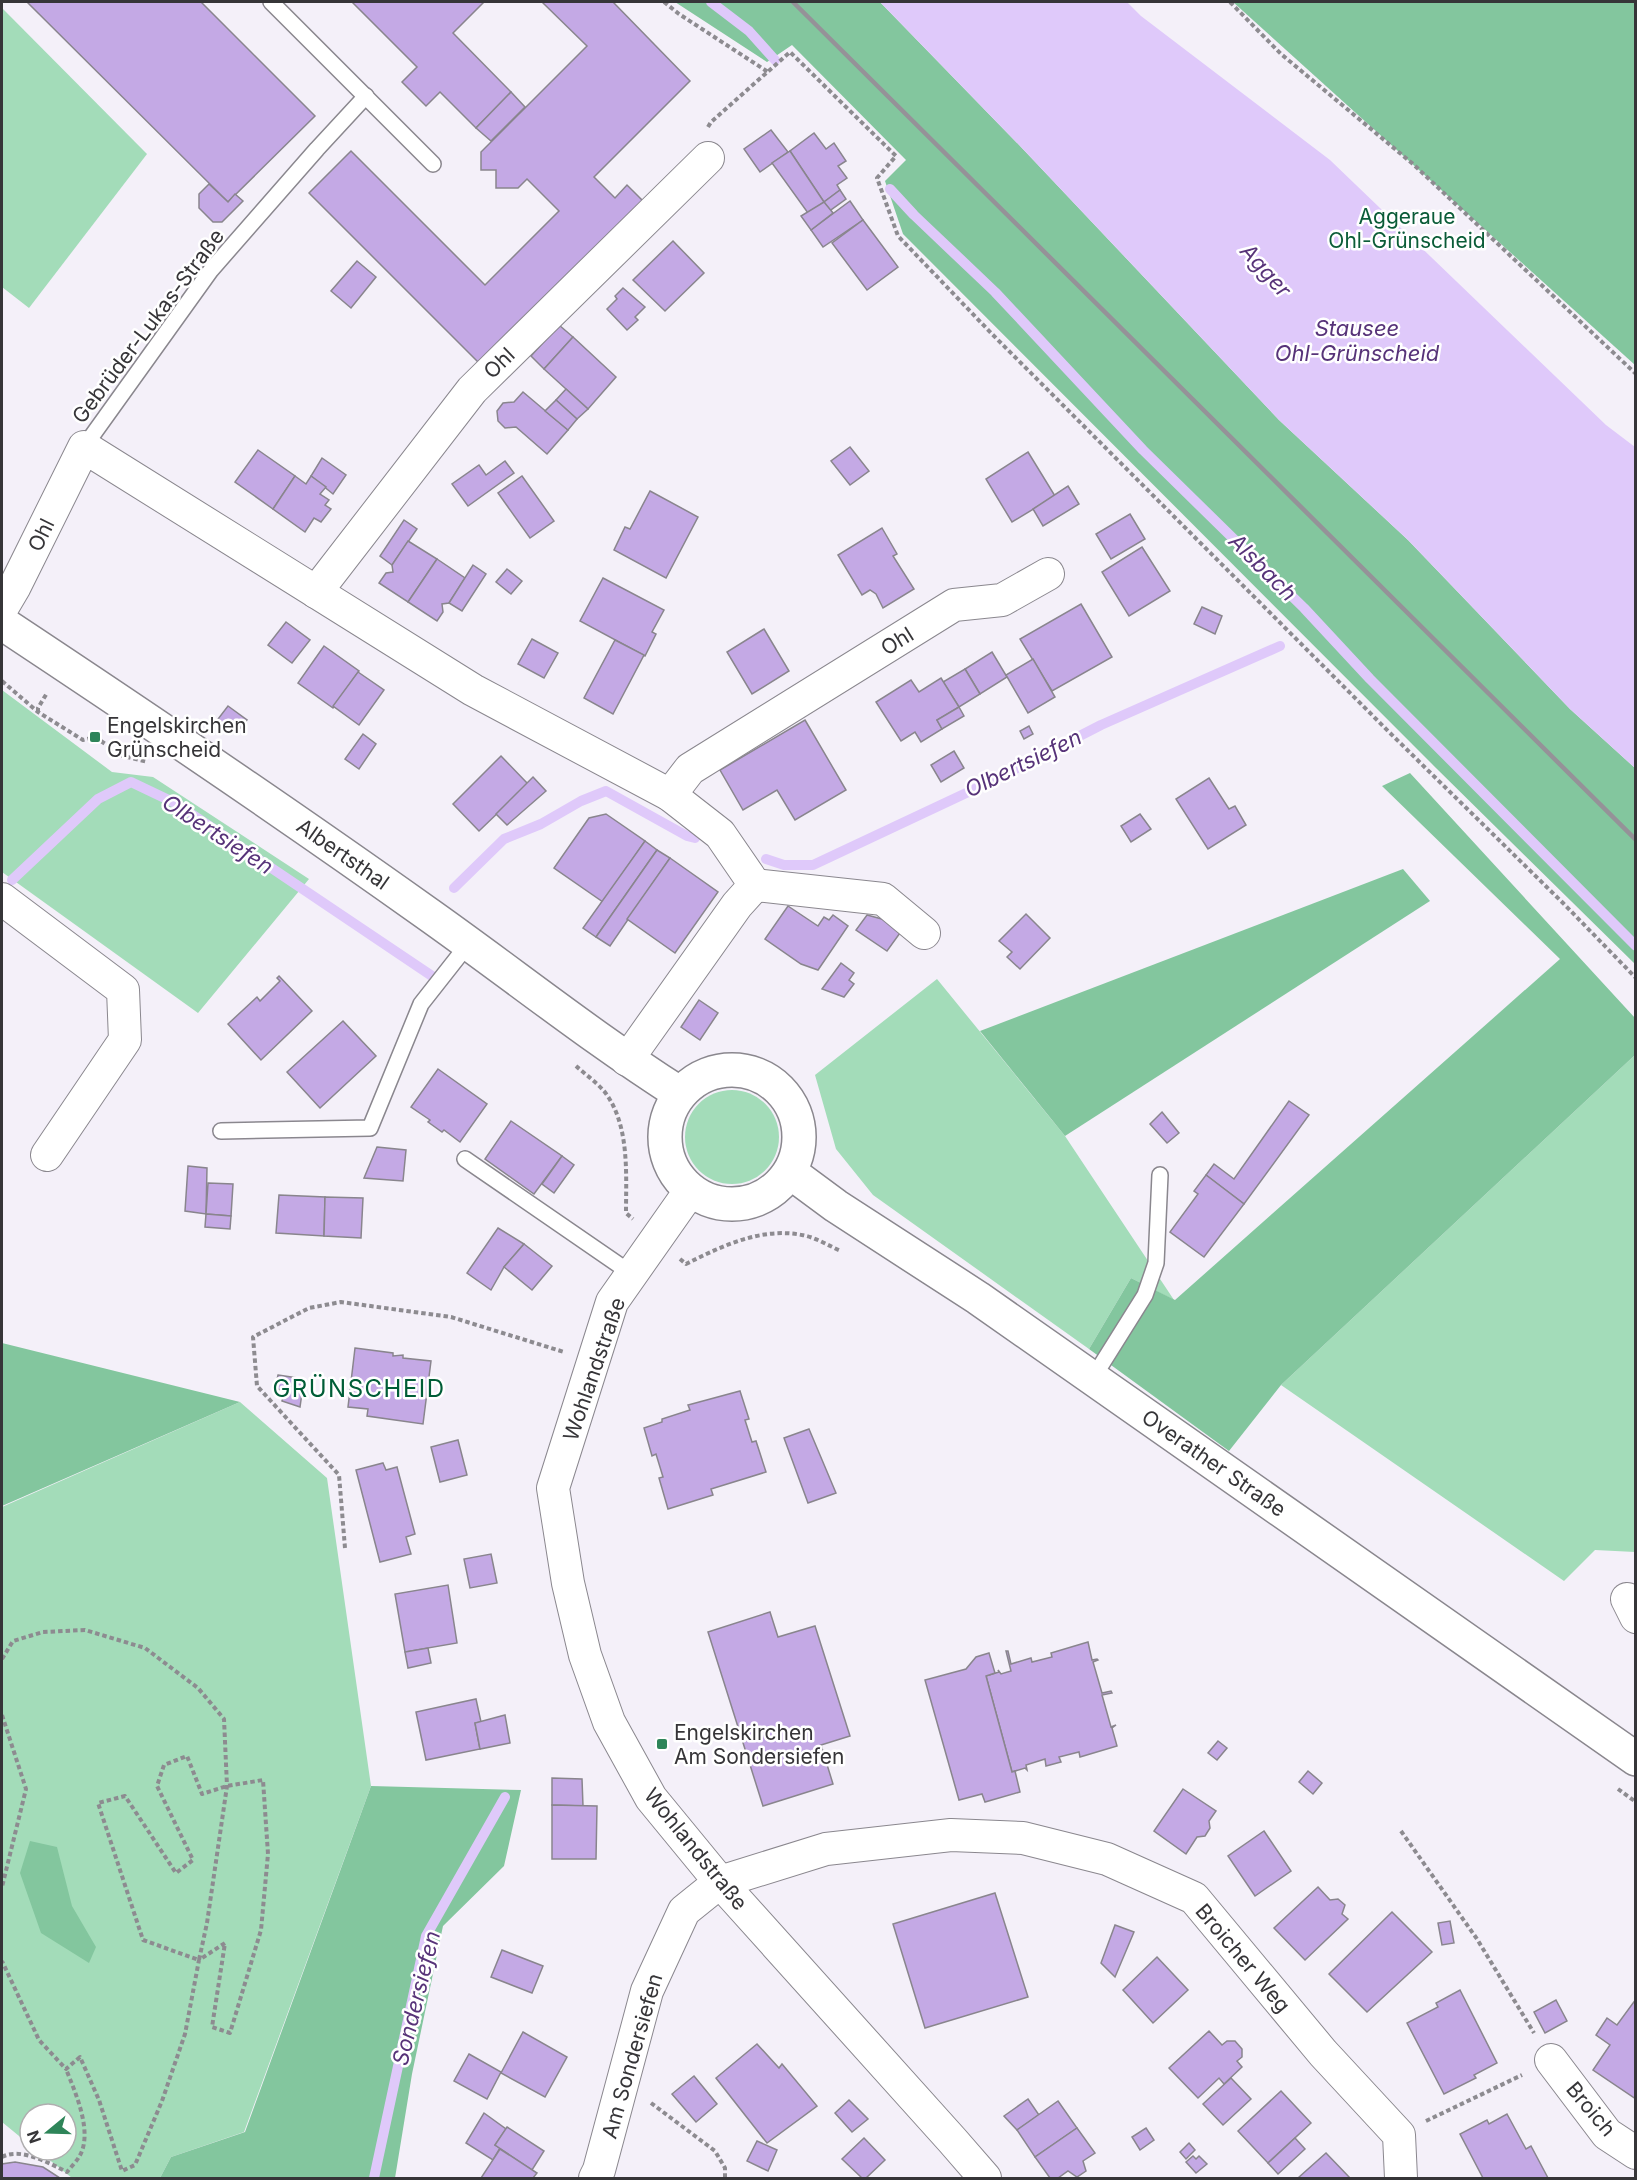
<svg xmlns="http://www.w3.org/2000/svg" width="1637" height="2180" font-family="Inter,sans-serif">
<style>
.green{fill:#a3dcb9}
.forest{fill:#83c69e}
.water{fill:#dfc9fa}
.lines{fill:none;stroke-linecap:round;stroke-linejoin:round}
.stream{stroke:#dfc9fa;stroke-width:10}
.building{fill:#c4a9e5;stroke:#89858d;stroke-width:1.5}
.lane-casing{stroke:#8a878e;stroke-width:18}
.street-casing{stroke:#8a878e;stroke-width:34}
.primary-casing{stroke:#8a878e;stroke-width:36}
.path{stroke:#8d8b90;stroke-width:4;stroke-dasharray:4.5 3;stroke-linecap:butt}
.lane{stroke:#fff;stroke-width:15}
.street{stroke:#fff;stroke-width:32}
.primary{stroke:#fff;stroke-width:33}
.rail{stroke:#959298;stroke-width:4.5}
.poi-dot{fill:#2e8559;stroke:#fff;stroke-width:2}
.labels{text-anchor:middle;dominant-baseline:central;stroke-width:5;stroke-linejoin:round;paint-order:stroke}
.park-label{font-size:21px;fill:#0b5c38;stroke:#fff}
.street-label{font-size:21px;fill:#363538;stroke:#fff}
.poi-label{font-size:21px;fill:#363538;stroke:#fff;text-anchor:start}
.water-label{font-size:22px;font-style:italic;fill:#573379;stroke:#fff}
.quarter-label{font-size:24px;letter-spacing:1.5px;fill:#005d37;stroke:#fff}
</style>
<rect width="100%" height="100%" fill="#f4f0f9"/>
<g class="green">
<path d="M2 8 147 154 29 308 2 287Z"/>
<path d="M2 690 112 772 153 777 309 879 198 1013 2 872Z"/>
<path d="M937 979 1065 1136 1174 1300 1131 1278 1089 1349 873 1195 836 1149 815 1075Z"/>
<path d="M1635 1055V1552L1595 1550 1564 1581 1281 1385Z"/>
<circle cx="732" cy="1137" r="47"/>
<path d="M240 1402 327 1478 371 1786 244 2132 171 2157 160 2178H72L37 2150H66V2114H30V2145L2 2122V1507Z"/>
</g>
<g class="forest">
<path d="M675 2H880L1021 147 1279 420 1408 540 1570 709 1635 768V964L1436 768 903 234 885 181 906 160 792 45 767 62Z"/>
<path d="M1233 2H1635V365Z"/>
<path d="M1410 773 1635 1018V1055L1281 1385 1229 1451 1089 1349 1131 1278 1175 1300 1560 959 1382 786Z"/>
<path d="M1403 869 1430 901 1065 1136 980 1031Z"/>
<path d="M2 1343 240 1402 2 1506Z"/>
<path d="M371 1786 521 1790 504 1866 443 1926 412 2074 395 2178H160L171 2157 245 2132Z"/>
<path d="M30 1841 57 1847 72 1906 96 1947 89 1963 41 1933 20 1873Z"/>
</g>
<path class="water" d="M880 2H1127L1141 16 1330 160 1606 425 1635 447V768L1570 709 1408 540 1279 420 1021 147Z"/>
<g class="lines">
<g class="stream">
<path d="M711 2 749 31 775 60"/>
<path d="M890 189 914 215 995 292 1143 450 1304 608 1370 679 1636 946"/>
<path d="M766 859 784 865H813L996 779 1101 725 1280 646"/>
<path d="M12 880 98 799 131 782 175 803 432 976"/>
<path d="M454 888 504 839 541 824 581 801 606 791 687 836 695 838"/>
<path d="M374 2178 426 1936 505 1797"/>
</g>
</g>
<g class="building">
<path d="M27 2H201L315 116 228 202Z"/>
<path d="M352 2H484L453 33 511 92 476 128 440 92 426 106 402 82 417 67Z"/>
<path d="M542 2H613L690 81 594 177 615 198 627 185 644 202 480 364 309 193 351 151 485 285 559 211 527 179 518 188H496V170H481V152L587 46Z"/>
<path d="M511 92 525 107 491 141 476 128Z"/>
<path d="M771 130 788 152 760 172 744 149Z"/>
<path d="M814 133 826 149 834 143 846 161 838 166 847 178 837 185 840 190 824 202 790 151Z"/>
<path d="M790 151 824 202 808 213 772 163Z"/>
<path d="M209 184 228 202 235 194 243 201 222 222H213L199 208V194Z"/>
<path d="M840 190 846 199 831 210V213L824 202Z"/>
<path d="M850 201 863 220 823 247 811 230Z"/>
<path d="M824 202 833 213 811 230 801 216Z"/>
<path d="M863 220 898 267 867 290 832 243Z"/>
<path d="M673 241 704 273 665 311 633 280Z"/>
<path d="M357 261 376 277 351 308 331 291Z"/>
<path d="M623 288 645 307 635 317 638 320 627 330 607 309 617 299 615 296Z"/>
<path d="M559 325 573 337 544 369 531 356Z"/>
<path d="M573 337 616 377 588 409 544 369Z"/>
<path d="M566 389 588 409 577 419 556 400Z"/>
<path d="M523 392 568 430 547 454 516 427 505 428 498 421 497 411 503 403 514 402Z"/>
<path d="M556 400 577 419 568 430 545 411Z"/>
<path d="M850 447 869 471 850 485 831 461Z"/>
<path d="M258 450 295 476 273 509 235 482Z"/>
<path d="M1028 452 1055 496 1012 522 986 479Z"/>
<path d="M322 458 346 475 333 494 311 476Z"/>
<path d="M505 461 514 473 468 506 452 484 479 465 486 475Z"/>
<path d="M295 476 306 484 311 476 326 487 320 494 329 500 325 505 331 509 321 522 314 518 305 532 273 509Z"/>
<path d="M522 476 554 521 530 538 498 493Z"/>
<path d="M1068 486 1079 504 1043 526 1033 509Z"/>
<path d="M650 491 698 517 666 578 614 550 625 527 630 529Z"/>
<path d="M1130 514 1145 539 1111 559 1096 534Z"/>
<path d="M404 520 417 529 392 565 380 556Z"/>
<path d="M882 528 897 554 893 556 914 589 883 608 876 594 870 590 862 595 838 555Z"/>
<path d="M408 541 437 559 408 602 379 583 386 573 393 572 392 565Z"/>
<path d="M1142 547 1170 591 1129 616 1102 572Z"/>
<path d="M437 559 465 578 449 603 442 604 443 612 437 621 408 602Z"/>
<path d="M473 565 486 574 462 611 449 603Z"/>
<path d="M507 569 522 581 511 594 496 582Z"/>
<path d="M603 578 664 610 652 632 656 634 645 656 580 621Z"/>
<path d="M1081 604 1112 657 1052 691 1020 639Z"/>
<path d="M1202 607 1222 616 1215 634 1194 624Z"/>
<path d="M286 622 310 640 292 663 268 645Z"/>
<path d="M764 629 789 671 752 694 727 652Z"/>
<path d="M532 639 558 653 544 678 518 664Z"/>
<path d="M615 640 644 655 613 714 584 698Z"/>
<path d="M324 646 359 671 333 708 298 683Z"/>
<path d="M992 652 1007 677 980 694 965 669Z"/>
<path d="M1033 659 1055 697 1028 713 1006 675Z"/>
<path d="M965 669 980 694 959 707 943 682Z"/>
<path d="M358 672 384 690 359 725 333 706Z"/>
<path d="M941 678 959 707 937 720 942 729 921 742 915 732 901 741 876 702 911 680 919 692Z"/>
<path d="M228 706 247 720 236 733 218 719Z"/>
<path d="M959 707 964 716 942 729 937 720Z"/>
<path d="M805 720 846 790 795 820 777 790 743 810 720 770Z"/>
<path d="M1029 726 1033 734 1024 739 1020 731Z"/>
<path d="M363 734 376 744 359 769 345 759Z"/>
<path d="M954 751 964 768 941 782 931 765Z"/>
<path d="M501 756 528 784 479 831 453 804Z"/>
<path d="M533 777 546 791 507 825 496 814Z"/>
<path d="M1209 778 1229 809 1235 806 1246 825 1208 849 1176 799Z"/>
<path d="M606 814 645 841 603 902 554 868 589 818Z"/>
<path d="M1140 814 1151 829 1131 842 1121 826Z"/>
<path d="M645 841 657 850 596 937 583 928Z"/>
<path d="M657 850 670 858 610 946 596 937Z"/>
<path d="M670 858 718 892 675 953 627 919Z"/>
<path d="M788 906 818 926 824 917 829 920 833 915 848 926 818 970 801 964 765 939Z"/>
<path d="M1026 914 1050 938 1020 969 1007 957 1012 952 999 941Z"/>
<path d="M867 915 893 922 900 933 887 951 856 930Z"/>
<path d="M841 963 854 973 849 980 854 984 844 997 822 989Z"/>
<path d="M279 976 312 1011 261 1060 228 1024 257 997 260 1001 280 981 277 978Z"/>
<path d="M699 1000 718 1013 700 1040 681 1027Z"/>
<path d="M343 1021 376 1056 320 1108 287 1072Z"/>
<path d="M438 1069 487 1104 460 1142 444 1130 442 1132 428 1122 430 1120 411 1107Z"/>
<path d="M1289 1101 1309 1115 1244 1204 1206 1175 1214 1164 1234 1179Z"/>
<path d="M1162 1112 1179 1133 1167 1143 1150 1124Z"/>
<path d="M511 1121 562 1156 534 1194 485 1159Z"/>
<path d="M377 1147 406 1150 403 1181 364 1178Z"/>
<path d="M562 1156 574 1165 554 1193 542 1184Z"/>
<path d="M188 1166 207 1168 206 1214 185 1211Z"/>
<path d="M1206 1175 1244 1204 1204 1257 1170 1232 1198 1194 1194 1191Z"/>
<path d="M208 1183 233 1184 231 1216 206 1214Z"/>
<path d="M279 1195 325 1197 324 1236 276 1233Z"/>
<path d="M325 1197 363 1198 361 1238 324 1236Z"/>
<path d="M206 1214 231 1216 230 1229 205 1227Z"/>
<path d="M498 1228 524 1244 504 1267 491 1290 467 1273Z"/>
<path d="M524 1244 552 1266 532 1290 504 1267Z"/>
<path d="M355 1348 393 1353V1356L403 1355V1358L431 1361 423 1424 367 1416 368 1409 348 1407Z"/>
<path d="M278 1375 304 1379 300 1407 282 1401 284 1391 275 1388Z"/>
<path d="M740 1391 749 1419 745 1420 752 1442 756 1441 766 1472 711 1489 713 1495 668 1509 659 1478 663 1477 656 1454 652 1456 644 1428 662 1422V1419L690 1410 688 1405Z"/>
<path d="M809 1429 836 1493 808 1503 784 1438Z"/>
<path d="M458 1440 467 1475 440 1482 431 1447Z"/>
<path d="M383 1463 386 1470 397 1467 415 1534 406 1537 411 1554 380 1562 356 1470Z"/>
<path d="M491 1554 497 1583 470 1588 464 1559Z"/>
<path d="M448 1585 457 1643 405 1652 395 1594Z"/>
<path d="M770 1612 778 1637 815 1626 850 1736 821 1745 833 1784 763 1806 708 1632Z"/>
<path d="M1088 1642 1092 1660 1097 1659 1098 1660 1093 1662 1102 1693 1111 1691 1112 1693 1102 1695 1111 1727 1116 1725 1112 1728 1117 1746 1080 1757 1079 1752 1059 1757 1061 1762 1046 1766 1045 1759 1026 1765 1027 1770 1025 1768 1012 1772 986 1676 999 1672 998 1670 1001 1674 1011 1671 1006 1651H1008L1011 1664 1031 1658 1032 1662 1052 1657 1051 1653Z"/>
<path d="M428 1648 431 1663 408 1668 405 1652Z"/>
<path d="M989 1653 995 1673 986 1676 1012 1772 1015 1771 1020 1792 985 1802 982 1794 959 1800 925 1680 966 1669 976 1657Z"/>
<path d="M476 1699 481 1722 475 1723 480 1749 426 1760 416 1712Z"/>
<path d="M505 1715 510 1743 480 1749 475 1723Z"/>
<path d="M1218 1741 1227 1748 1217 1760 1208 1753Z"/>
<path d="M1308 1771 1322 1783 1313 1794 1299 1782Z"/>
<path d="M552 1778 582 1779 583 1806 552 1805Z"/>
<path d="M1183 1789 1216 1811 1209 1821 1210 1828 1205 1836 1197 1837 1186 1854 1154 1831Z"/>
<path d="M552 1805 597 1806 596 1859H552Z"/>
<path d="M1264 1831 1291 1871 1255 1896 1228 1856Z"/>
<path d="M1318 1887 1330 1900 1338 1899 1345 1905 1342 1914 1348 1919 1305 1960 1274 1928Z"/>
<path d="M995 1893 1028 1997 925 2028 893 1924Z"/>
<path d="M1392 1912 1432 1952 1367 2012 1329 1974Z"/>
<path d="M1450 1921 1454 1943 1442 1945 1438 1923Z"/>
<path d="M1115 1925 1134 1932 1115 1977 1101 1963Z"/>
<path d="M502 1950 543 1966 532 1993 491 1977Z"/>
<path d="M1157 1957 1188 1990 1153 2023 1123 1990Z"/>
<path d="M1460 1990 1497 2063 1474 2075 1476 2078 1444 2094 1407 2023 1438 2007 1436 2003Z"/>
<path d="M1636 1999V2099L1593 2070 1610 2045 1596 2035 1607 2018 1617 2025Z"/>
<path d="M1556 2000 1567 2021 1545 2033 1534 2012Z"/>
<path d="M1209 2031 1222 2045 1227 2041H1235L1242 2049V2057L1237 2061 1242 2067 1224 2084 1219 2078 1198 2098 1169 2068Z"/>
<path d="M523 2032 567 2057 545 2097 501 2073Z"/>
<path d="M757 2044 779 2068 782 2064 817 2106 767 2143 716 2078Z"/>
<path d="M469 2054 501 2072 487 2099 454 2081Z"/>
<path d="M694 2076 717 2104 696 2122 672 2094Z"/>
<path d="M1231 2078 1251 2099 1223 2125 1203 2104Z"/>
<path d="M1281 2091 1311 2123 1268 2163 1238 2131Z"/>
<path d="M1028 2099 1039 2115 1017 2130 1004 2116Z"/>
<path d="M849 2100 868 2119 852 2132 835 2113Z"/>
<path d="M1058 2101 1077 2128 1035 2157 1017 2130Z"/>
<path d="M484 2113 506 2129 495 2145 500 2148 493 2160 466 2143Z"/>
<path d="M1507 2114 1526 2149 1531 2146 1548 2178H1483L1460 2134 1487 2120 1489 2124Z"/>
<path d="M507 2127 544 2151 532 2170 495 2145Z"/>
<path d="M1077 2128 1095 2153 1083 2161 1086 2171 1077 2177 1068 2171 1058 2178H1050L1035 2157Z"/>
<path d="M1146 2128 1154 2140 1140 2150 1132 2137Z"/>
<path d="M864 2138 885 2160 866 2178H862L842 2159Z"/>
<path d="M1295 2138 1305 2149 1278 2174 1268 2163Z"/>
<path d="M757 2141 777 2150 768 2171 747 2161Z"/>
<path d="M1189 2143 1195 2150 1186 2159 1180 2152Z"/>
<path d="M500 2149 537 2173 533 2178H481Z"/>
<path d="M1326 2153 1350 2178H1298Z"/>
<path d="M1193 2156 1196 2159 1199 2156 1207 2164 1196 2173 1186 2162Z"/>
<path d="M15 2162 43 2167 60 2178H2V2164Z"/>
</g>
<g class="lines">
<g class="lane-casing">
<g id="lane">
<path d="M271 2 433 164"/>
<path d="M84 447 211 270 317 149 366 96"/>
<path d="M221 1131 370 1128 421 1004 469 943"/>
<path d="M465 1159 632 1274"/>
<path d="M1093 1378 1145 1295 1156 1263 1160 1175"/>
</g>
</g>
<g class="street-casing">
<g id="street">
<path d="M316 592 472 390 708 158"/>
<path d="M2 608 15 586 84 447 473 690 670 795 720 834 755 885 737 905 627 1060"/>
<path d="M670 795 690 769 954 605 1002 600 1048 574"/>
<path d="M755 885 883 899 924 933"/>
<path d="M2 899 123 990 125 1040 47 1155"/>
<path d="M690 1191 612 1302 553 1488 568 1583 585 1655 609 1722 651 1798 720 1882 952 2140 985 2178"/>
<path d="M1627 1599 1636 1617"/>
<path d="M1551 2060 1607 2134 1636 2153"/>
<path d="M595 2178 599 2170 647 1991 684 1911 720 1882 826 1849 951 1835 1023 1838 1107 1859 1194 1898 1323 2053 1399 2135 1401 2178"/>
</g>
</g>
<g class="primary-casing">
<g id="primary">
<path d="M2 623C144 717 286 813 425 912 510 972 591 1037 679 1093"/>
<circle cx="732" cy="1137" r="67"/>
<path d="M790 1172 836 1206 978 1298 1636 1759"/>
</g>
</g>
<g class="path">
<path d="M664 2 679 14 768 72"/>
<path d="M1230 2 1281 54 1413 164 1636 374"/>
<path d="M708 127 711 122 790 52 896 156 877 178 898 236 992 334 1391 734 1563 903 1636 978"/>
<path d="M2 681 38 712 83 740 95 737 123 756 148 762"/>
<path d="M38 712V708L47 693"/>
<path d="M576 1066C585 1074 596 1082 604 1091 630 1124 626 1174 626 1213L633 1219"/>
<path d="M680 1259 686 1264C722 1246 761 1227 802 1235 815 1237 829 1246 841 1251"/>
<path d="M345 1548 339 1475 257 1386 253 1337 309 1308 341 1302 451 1317 564 1352"/>
<path d="M2 1659 13 1641 43 1632 85 1630 145 1648 198 1688 224 1719 227 1786 207 1923 199 1960 143 1940 98 1803 125 1796 176 1873 193 1860 157 1786 164 1765 187 1756 202 1794 227 1786 263 1780 268 1854 261 1930 230 2033 212 2027 225 1943 199 1960 185 2034 162 2101 135 2165 122 2171 99 2100 80 2057 66 2069 39 2040 2 1961"/>
<path d="M2 1715 26 1789 2 1887"/>
<path d="M1618 1789 1636 1802"/>
<path d="M1401 1831 1477 1939 1534 2033"/>
<path d="M651 2103 715 2151 725 2168V2178"/>
<path d="M1426 2121 1522 2075"/>
<path d="M2 2157C21 2147 49 2163 67 2172 71 2167 76 2162 79 2157 94 2133 75 2092 66 2069"/>
</g>
<use href="#lane" class="lane"/>
<use href="#street" class="street"/>
<use href="#primary" class="primary"/>
<path class="rail" d="M793 2 1636 840"/>
</g>
<g class="poi-dot">
<rect x="89" y="731" width="12" height="12" rx="3"/>
<rect x="656" y="1738" width="12" height="12" rx="3"/>
</g>
<g class="labels">
<g class="park-label">
<text x="1407" y="216">Aggeraue<tspan x="1407" dy="24">Ohl-Grünscheid</tspan></text>
</g>
<g class="street-label">
<text transform="translate(148 326) rotate(-53)">Gebrüder-Lukas-Straße</text>
<text transform="translate(499 363) rotate(-44)">Ohl</text>
<text transform="translate(41 535) rotate(-64)">Ohl</text>
<text transform="translate(897 641) rotate(-32)">Ohl</text>
<text transform="translate(343 854) rotate(35)">Albertsthal</text>
<text transform="translate(594 1369) rotate(-71)">Wohlandstraße</text>
<text transform="translate(1214 1463) rotate(35)">Overather Straße</text>
<text transform="translate(696 1849) rotate(51)">Wohlandstraße</text>
<text transform="translate(1243 1958) rotate(50)">Broicher Weg</text>
<text transform="translate(632 2056) rotate(-74)">Am Sondersiefen</text>
<text transform="translate(1591 2109) rotate(50)">Broich</text>
</g>
<g class="poi-label">
<text x="107" y="725">Engelskirchen<tspan x="107" dy="24">Grünscheid</tspan></text>
<text x="674" y="1732">Engelskirchen<tspan x="674" dy="24">Am Sondersiefen</tspan></text>
</g>
<g class="water-label">
<text transform="translate(1266 270) rotate(48)">Agger</text>
<text x="1357" y="328">Stausee<tspan x="1357" dy="25">Ohl-Grünscheid</tspan></text>
<text transform="translate(1263 567) rotate(45)">Alsbach</text>
<text transform="translate(1023 763) rotate(-26)">Olbertsiefen</text>
<text transform="translate(218 834) rotate(33)">Olbertsiefen</text>
<text transform="translate(416 1998) rotate(-76)">Sondersiefen</text>
</g>
<g class="quarter-label">
<text x="359" y="1388">GRÜNSCHEID</text>
</g>
</g>
<rect width="1637" height="2180" fill="none" stroke="#363538" stroke-width="6"/>
<g transform="translate(48 2132) rotate(251)"><circle r="28" fill="#ffffff" stroke="#afaeaf" stroke-width="1.5"/>
<path d="M0-4.5L10 22L0 15L-10 22Z" fill="#2e8559"/>
<text y="-9" font-size="16" font-weight="bold" text-anchor="middle" fill="#363538">N</text>
</g>
</svg>
